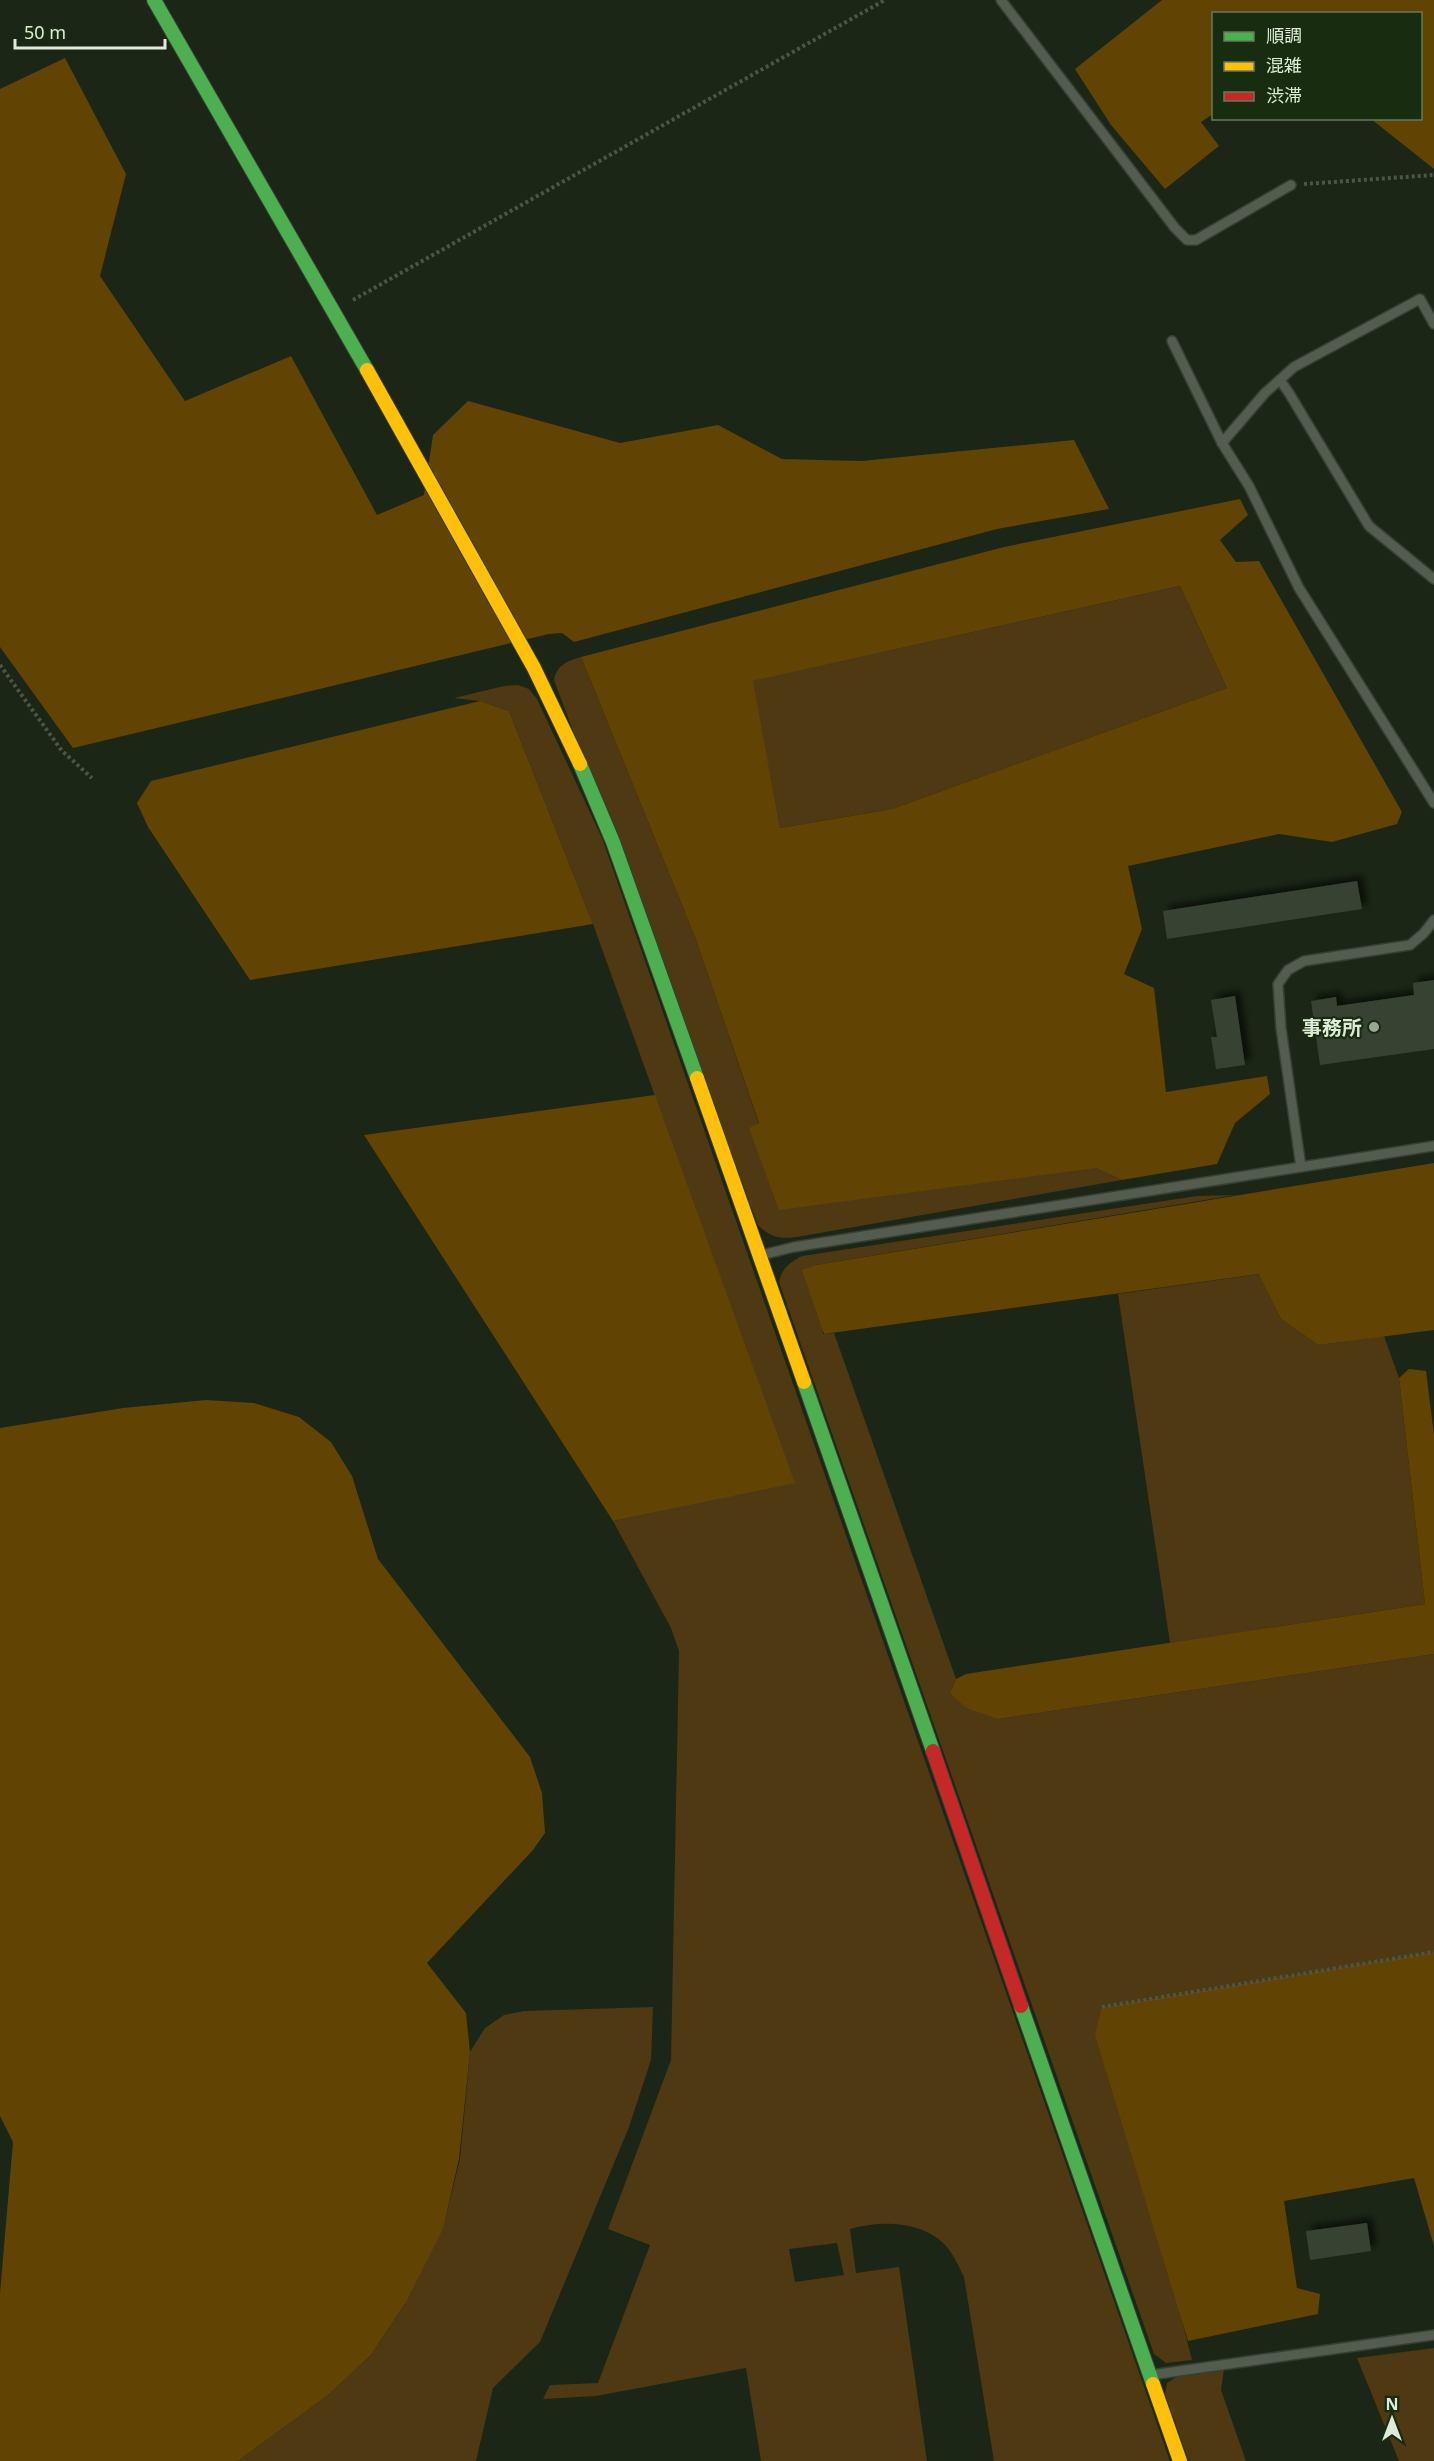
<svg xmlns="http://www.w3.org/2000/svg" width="1434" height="2461" font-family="'Noto Sans','Noto Sans JP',sans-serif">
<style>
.green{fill:#4e3912;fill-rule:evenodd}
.forest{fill:#614303;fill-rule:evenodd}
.building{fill:#374331;filter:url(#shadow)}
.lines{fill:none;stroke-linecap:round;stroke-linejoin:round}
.lane-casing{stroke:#363f32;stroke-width:12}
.fast-casing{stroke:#363f32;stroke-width:16}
.slow-casing{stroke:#363f32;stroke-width:16}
.jam-casing{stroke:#363f32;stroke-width:16}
.path{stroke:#4d5549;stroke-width:4;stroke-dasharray:3 3;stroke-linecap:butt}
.lane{stroke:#535c4f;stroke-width:9}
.fast{stroke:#4caf50;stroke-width:14}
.slow{stroke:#ffc107;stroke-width:14}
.jam{stroke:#c62828;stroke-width:14}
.poi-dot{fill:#9aa695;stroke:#182d0f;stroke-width:2}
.labels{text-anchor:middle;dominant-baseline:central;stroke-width:4.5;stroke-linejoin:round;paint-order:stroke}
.poi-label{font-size:20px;font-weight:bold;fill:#deebd9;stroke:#182d0f;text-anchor:end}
</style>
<defs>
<filter id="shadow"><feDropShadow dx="5.5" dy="-5.5" stdDeviation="3" flood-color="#0009"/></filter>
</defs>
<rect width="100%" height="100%" fill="#1b2616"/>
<g class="green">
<path d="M1180 586 1227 688 892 809 780 828 752 681Z"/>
<path d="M581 657 695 937 759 1124 749 1129 1096 1168 1122 1180 797 1237C779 1239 771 1238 758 1225L554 680C557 665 567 661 581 657Z"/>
<path d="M518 685 529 689 537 699 602 838 1170 2461H994L964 2277C958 2265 952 2250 941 2241 916 2220 879 2221 850 2229L856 2273 899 2267 927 2461H761L746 2368 596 2396 543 2399 550 2385 598 2383 650 2245 608 2229 671 2060 679 1651 671 1628 613 1521 794 1482 593 924 509 711 480 701 454 698 504 686ZM837 2243 844 2275 795 2282 789 2249Z"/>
<path d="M1235 1195 816 1265 823 1334 834 1333 956 1679 950 1693 998 1719 1434 1654V1952L1102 2007 1192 2360 1166 2363 1154 2354 779 1282C782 1268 789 1263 802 1256L1197 1196Z"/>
<path d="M1260 1274 1281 1319 1318 1345 1384 1336 1399 1378 1425 1604 1170 1643 1118 1294Z"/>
<path d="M653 2007 651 2060 629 2127 540 2342 493 2388 476 2461H238L327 2396 371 2355 407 2301 443 2228 460 2159 470 2052 485 2028 504 2015 524 2011Z"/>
<path d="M1434 2348V2461H1399L1357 2358Z"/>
<path d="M1224 2368 1221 2390 1246 2461H1189L1165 2394 1167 2383 1176 2377Z"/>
</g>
<g class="forest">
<path d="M1162 0H1434V169L1371 119 1420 118V14H1214L1213 114 1201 122 1219 146 1165 189 1111 125 1075 69Z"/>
<path d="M65 58 126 174 100 276 185 401 291 356 377 515 424 495 433 435 468 401 620 443 718 425 782 459 861 461 1074 440 1109 509 997 529 574 642 562 633 549 634 73 748 0 647V89Z"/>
<path d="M1240 499 1248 515 1220 540 1236 562 1259 561 1402 812 1397 824 1332 842 1279 834 1128 866 1142 929 1124 974 1154 988 1166 1092 1267 1076 1270 1094 1235 1123 1217 1164 1122 1180 1096 1168 779 1210 749 1128 759 1123 695 937 581 657 1004 547ZM1180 586 1227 688 892 809 780 828 753 681Z"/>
<path d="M480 701 509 711 593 924 250 980 148 827 137 803 151 781Z"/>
<path d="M655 1095 795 1483 613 1521 364 1135Z"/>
<path d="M1434 1163V1330L1318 1345 1281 1319 1259 1274 824 1334 802 1270 816 1265Z"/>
<path d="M1409 1369 1426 1371 1434 1435V1654L998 1719 966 1708 950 1693 956 1679 966 1674 1425 1604 1399 1378Z"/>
<path d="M206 1400 254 1403 299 1417 331 1442 352 1476 378 1559 530 1757 542 1793 545 1833 533 1850 427 1963 466 2013 470 2052 459 2159 443 2229 407 2301 371 2355 327 2396 238 2461H0V2293L13 2142 0 2116V1428L123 1408Z"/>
<path d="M1434 1952V2246L1414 2178 1284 2201 1297 2288 1320 2294 1318 2314 1188 2341 1095 2035 1102 2007Z"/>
</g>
<g class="building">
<path d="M1357 881 1362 909 1167 939 1163 911Z"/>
<path d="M1434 980V1049L1320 1065 1311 1001 1336 997 1337 1006 1414 995 1413 983Z"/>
<path d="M1235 996 1245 1065 1216 1069 1211 1037H1217L1211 1000Z"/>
<path d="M1367 2223 1371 2251 1310 2260 1306 2231Z"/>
</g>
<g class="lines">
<g class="lane-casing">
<g id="lane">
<path d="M1001 0 1175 228 1187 240H1196L1291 185"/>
<path d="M1172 341 1222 443 1249 486 1299 588 1434 803"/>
<path d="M1280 380 1289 393 1369 526 1434 579"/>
<path d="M1222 443 1265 393 1294 367 1420 299 1434 324"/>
<path d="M1301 1167 1281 1028 1278 984 1288 970 1304 961 1410 945 1424 933 1434 920"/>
<path d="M762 1255 794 1247 1434 1146"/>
<path d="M1151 2375 1434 2335"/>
</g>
</g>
<g class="fast-casing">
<g id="fast">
<path d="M154 0 367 370"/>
<path d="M580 764 613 842 697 1078"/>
<path d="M804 1382 933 1751"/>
<path d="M1021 2006 1153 2384"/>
</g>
</g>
<g class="slow-casing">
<g id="slow">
<path d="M367 370 534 668 580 764"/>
<path d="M697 1078 804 1382"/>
<path d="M1153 2384 1180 2461"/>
</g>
</g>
<g class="jam-casing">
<path id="jam" d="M933 1751 1021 2006"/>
</g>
<g class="path">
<path d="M1304 184 1434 175"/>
<path d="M353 300 885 0"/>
<path d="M0 665 62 751 92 778"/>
<path d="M1102 2007 1434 1952"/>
</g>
<use href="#lane" class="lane"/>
<use href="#fast" class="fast"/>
<use href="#slow" class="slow"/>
<use href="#jam" class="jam"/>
</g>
<circle class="poi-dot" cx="1374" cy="1027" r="6"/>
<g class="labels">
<g class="poi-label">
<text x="1362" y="1027">事務所</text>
</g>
</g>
<rect x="1212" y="12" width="210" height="108" fill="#182d0f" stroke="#677960" stroke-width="1.5"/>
<rect x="1224" y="32" width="30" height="9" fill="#4caf50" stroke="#677960" stroke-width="1.5"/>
<text x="1266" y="42" font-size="18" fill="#deebd9">順調</text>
<rect x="1224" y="62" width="30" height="9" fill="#ffc107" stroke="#677960" stroke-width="1.5"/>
<text x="1266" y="72" font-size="18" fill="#deebd9">混雑</text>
<rect x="1224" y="92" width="30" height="9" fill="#c62828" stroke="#677960" stroke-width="1.5"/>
<text x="1266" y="102" font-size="18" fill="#deebd9">渋滞</text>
<g transform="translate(1392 2419)" stroke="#182d0f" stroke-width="4.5" paint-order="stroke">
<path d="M0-4.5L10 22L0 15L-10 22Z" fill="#deebd9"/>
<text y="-9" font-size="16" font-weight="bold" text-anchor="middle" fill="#deebd9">N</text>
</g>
<path d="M15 39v9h150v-9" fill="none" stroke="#deebd9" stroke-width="3"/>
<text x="24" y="39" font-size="18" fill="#deebd9" stroke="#182d0f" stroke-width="4.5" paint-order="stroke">50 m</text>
</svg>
